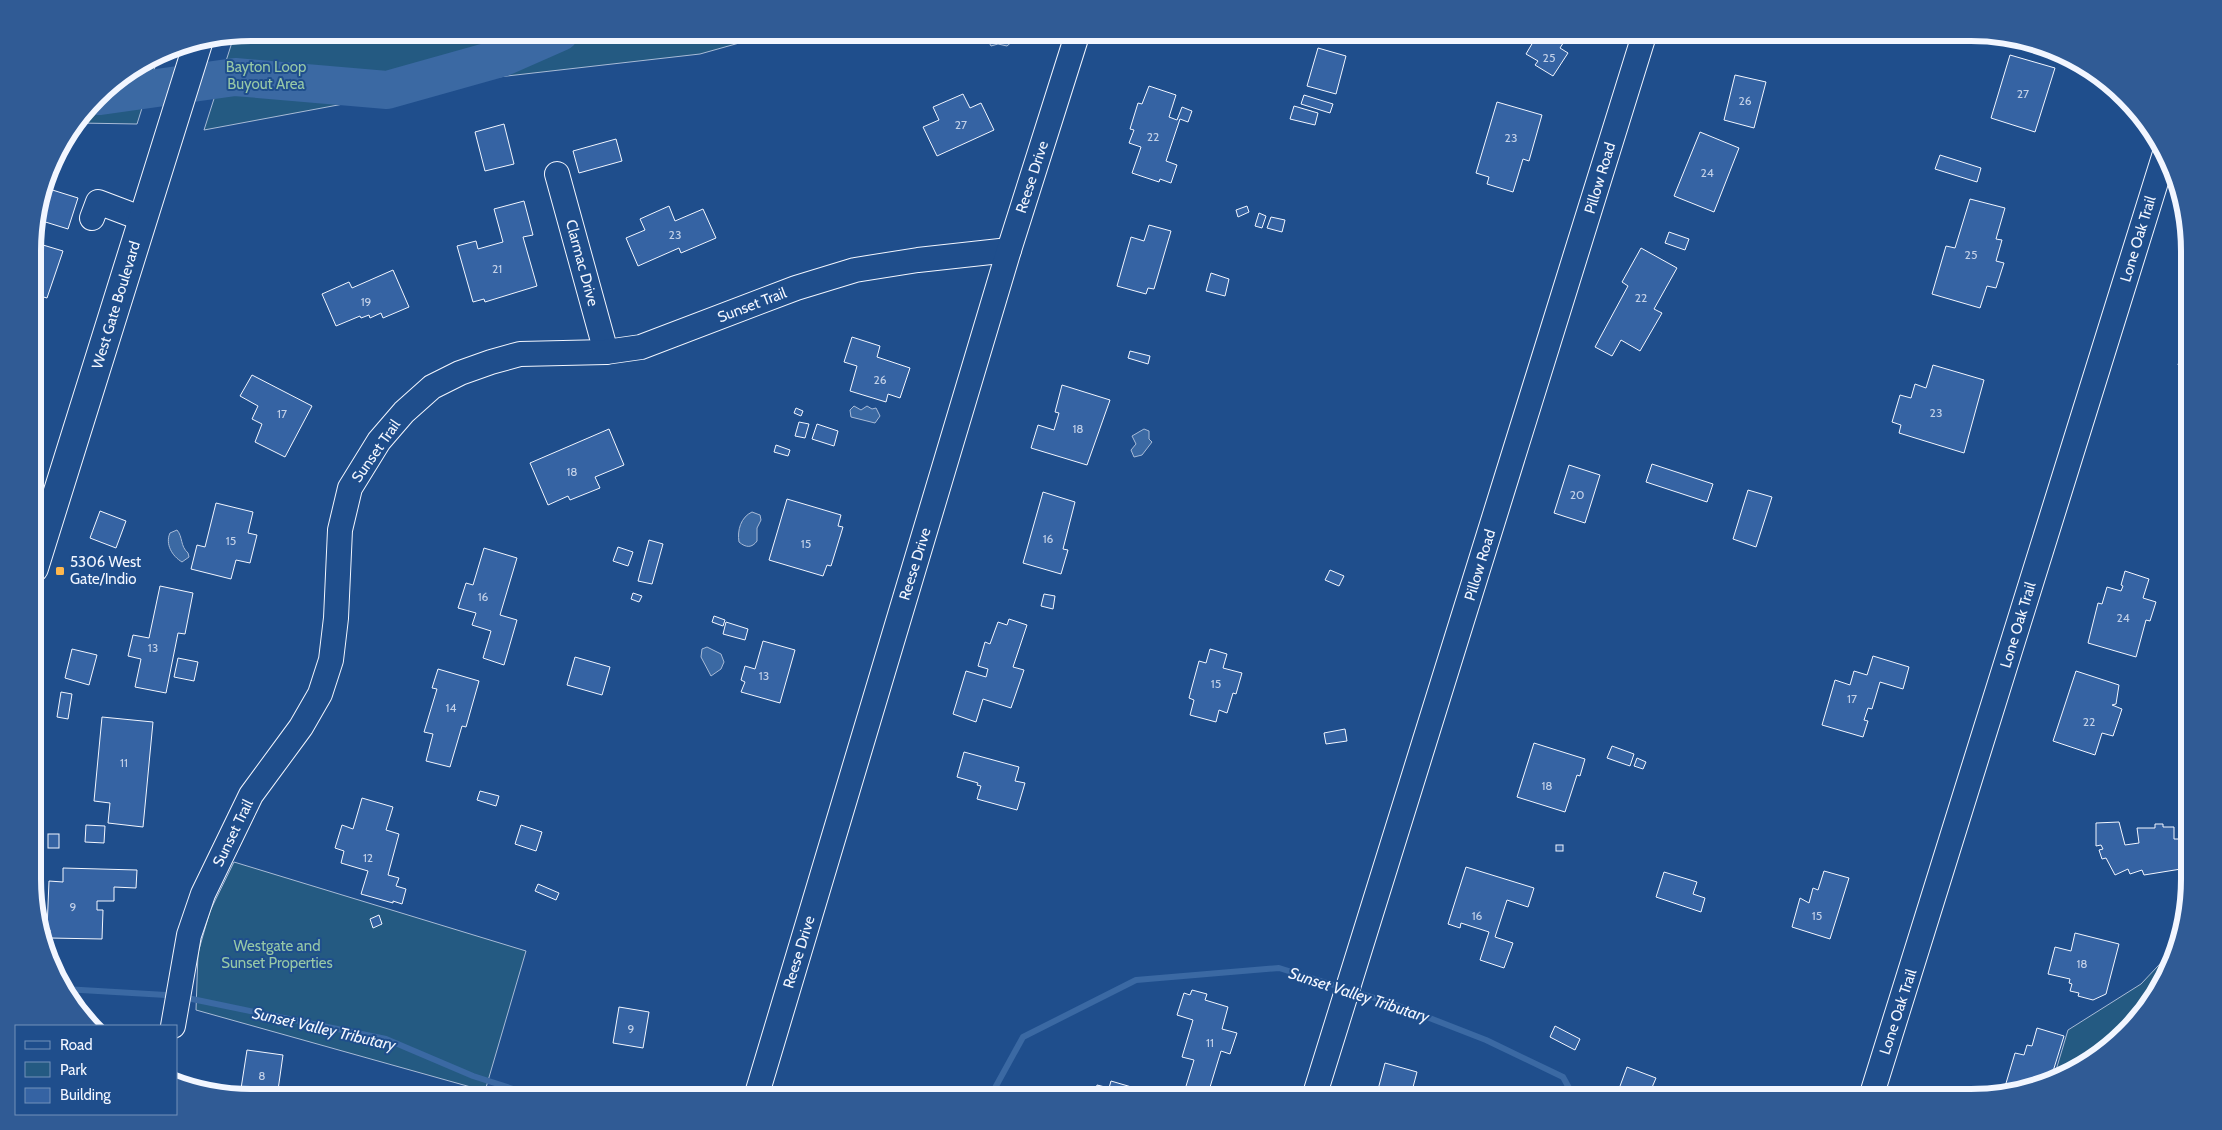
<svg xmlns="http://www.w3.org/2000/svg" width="2222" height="1130" font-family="Cabin,sans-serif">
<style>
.green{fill:#245a82;stroke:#a8bbd7}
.water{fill:#3b69a3;stroke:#a8bbd7}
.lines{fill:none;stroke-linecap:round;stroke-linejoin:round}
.stream{stroke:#3b69a3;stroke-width:6}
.river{stroke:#3b69a3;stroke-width:38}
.building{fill:#3563a3;stroke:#f2f6ff}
.minor-casing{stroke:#f2f6ff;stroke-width:26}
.major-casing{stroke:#f2f6ff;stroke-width:30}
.minor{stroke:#1f4e8c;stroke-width:24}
.major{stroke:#1f4e8c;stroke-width:28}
.poi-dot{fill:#ffb74d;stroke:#1f4e8c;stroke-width:2}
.labels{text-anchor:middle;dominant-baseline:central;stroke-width:4;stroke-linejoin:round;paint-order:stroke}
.number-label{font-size:12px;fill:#c3d1e8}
.park-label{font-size:15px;fill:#97c8a6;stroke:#1f4e8c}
.street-label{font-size:15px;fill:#f2f6ff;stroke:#1f4e8c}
.poi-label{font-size:15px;fill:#f2f6ff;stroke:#1f4e8c;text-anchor:start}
.water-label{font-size:16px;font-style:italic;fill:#f2f6ff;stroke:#1f4e8c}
.rim{fill:none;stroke:#f2f6ff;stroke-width:6}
</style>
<rect width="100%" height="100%" fill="#1f4e8c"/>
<g class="green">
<path d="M251 32H763V33L757 38 700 54 472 80 204 130 234 36Z"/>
<path d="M159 54 137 124 79 123 107 87Z"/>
<path d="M234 862 526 951 485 1091 196 1010 198 953 210 911Z"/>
<path d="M2173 950 2167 976 2136 1023 2093 1061 2053 1080 2068 1030 2141 984Z"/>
</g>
<g class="water">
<path d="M981 32 1006 33 1014 40 1007 46 998 44 991 46 987 39 980 37Z"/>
<path d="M854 406 861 410 867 406 872 409 876 408 880 416 875 423 851 417 850 410Z"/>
<path d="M1144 429 1149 431V439L1152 442 1142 455 1134 457 1131 450 1136 444 1132 436Z"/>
<path d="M752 512 760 515 761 520 757 528V541C752 548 746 548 739 542 737 530 741 517 752 512Z"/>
<path d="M177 530C183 537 180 546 188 553L189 557 182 562C172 556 165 544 170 533Z"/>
<path d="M707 647 721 654 724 662 721 669 711 676 701 657 702 649Z"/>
</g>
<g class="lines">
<g class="stream">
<path d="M64 989 166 995"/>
<path d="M1352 991 1391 1003 1486 1040 1563 1077 1574 1097"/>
<path d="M192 999 386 1039 473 1076 538 1097"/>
<path d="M990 1097 1023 1037 1136 980 1279 968 1343 988"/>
</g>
<path class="river" d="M100 96 235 77 387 90 501 58 560 32"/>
</g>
<g class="building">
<path d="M1539 32H1570L1560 48 1568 53 1553 76 1535 65 1538 61 1526 54Z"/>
<path d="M1318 48 1346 56 1336 94 1307 86Z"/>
<path d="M2010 55 2055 68 2035 132 1991 118Z"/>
<path d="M1735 75 1766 82 1754 128 1724 120Z"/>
<path d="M1149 86 1176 95 1169 117 1177 120 1182 107 1192 111 1188 122 1180 119 1166 161 1177 165 1171 183 1160 179 1159 182 1132 173 1141 147 1129 143 1134 130 1130 129 1138 103 1142 104Z"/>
<path d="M963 94 970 108 981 103 994 130 937 156 923 127 939 120 933 107Z"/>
<path d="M1304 95 1333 104 1330 113 1301 104Z"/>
<path d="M1497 102 1542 115 1529 161 1523 159 1513 192 1487 184 1489 177 1476 173Z"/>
<path d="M1294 106 1318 113 1315 125 1290 119Z"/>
<path d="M504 124 514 164 485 171 475 132Z"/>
<path d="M1700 132 1739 148 1714 212 1674 196Z"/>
<path d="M616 139 622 161 579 173 573 151Z"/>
<path d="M1940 155 1981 168 1977 182 1935 169Z"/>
<path d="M46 188 78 198 68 229 39 220 36 226Z"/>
<path d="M1970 199 2005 208 1996 239 2002 240 1996 261 2004 263 1996 288 1987 286 1980 308 1932 294 1946 246 1955 248Z"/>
<path d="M524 201 533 235 523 237 537 286 485 302 484 299 473 302 457 246 476 241 478 249 503 242 494 209Z"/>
<path d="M669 206 675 221 703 209 716 238 681 253 679 248 638 266 626 238 645 230 640 219Z"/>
<path d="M1247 206 1249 212 1238 217 1236 210Z"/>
<path d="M1259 213 1266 216 1262 228 1255 226Z"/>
<path d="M1271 217 1285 220 1282 232 1267 228Z"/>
<path d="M1149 225 1171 231 1154 289 1148 288 1146 294 1117 286 1131 237 1144 241Z"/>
<path d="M1669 232 1689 239 1685 250 1665 243Z"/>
<path d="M33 242 63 251 47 298 33 294Z"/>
<path d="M1641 248 1677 268 1654 309 1662 313 1640 351 1621 340 1612 356 1595 347 1628 286 1622 282Z"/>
<path d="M393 270 409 307 383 318 381 313 370 318 369 315 361 318 360 316 336 326 322 294 349 282 352 288Z"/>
<path d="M1211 273 1229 279 1225 296 1206 291Z"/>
<path d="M2188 328V368L2178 365Z"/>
<path d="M852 337 880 346 877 357 910 368 900 398 888 394 886 402 850 391 857 366 844 362Z"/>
<path d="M1130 351 1150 356 1148 364 1128 358Z"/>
<path d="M1933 365 1984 380 1964 453 1899 433 1901 425 1892 422 1900 395 1911 398 1915 384 1926 388Z"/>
<path d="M252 375 312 406 285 457 255 442 262 424 252 419 258 406 240 396Z"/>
<path d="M1062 385 1110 400 1087 465 1031 448 1038 425 1054 430 1059 413 1055 412Z"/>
<path d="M796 408 803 411 801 416 794 413Z"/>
<path d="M799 422 809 424 805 438 795 436Z"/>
<path d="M817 424 838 431 834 446 812 439Z"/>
<path d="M609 429 624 465 595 477 600 488 570 500 568 496 548 505 530 463Z"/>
<path d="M776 445 790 450 788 456 774 452Z"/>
<path d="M1652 464 1713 484 1707 502 1646 482Z"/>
<path d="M1569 465 1600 475 1585 523 1554 513Z"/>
<path d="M1748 490 1772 497 1756 547 1733 539Z"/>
<path d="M1043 492 1075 502 1063 549 1068 550 1061 574 1023 563Z"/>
<path d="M787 499 841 515 838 526 843 527 831 566 827 565 823 576 769 560Z"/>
<path d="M216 503 253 512 248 533 257 535 250 563 236 560 231 579 191 569 197 545 205 547Z"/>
<path d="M100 511 126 521 116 548 90 538Z"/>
<path d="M649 540 663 544 652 584 638 581Z"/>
<path d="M618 547 633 552 628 566 613 561Z"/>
<path d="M484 548 517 558 500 615 517 620 504 665 483 658 491 631 472 625 476 613 458 608 466 583 473 585Z"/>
<path d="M1330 570 1344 576 1339 586 1325 580Z"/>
<path d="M2125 571 2149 579 2143 598 2156 602 2150 621 2146 620 2136 657 2088 643 2098 603 2102 604 2107 587 2121 591 2123 586 2121 585Z"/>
<path d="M160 586 193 593 185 634 178 633 166 693 135 687 141 659 128 656 133 635 149 638Z"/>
<path d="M633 593 642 596 639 602 631 599Z"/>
<path d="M1044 594 1055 596 1053 609 1041 606Z"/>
<path d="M714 616 725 620 723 626 712 622Z"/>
<path d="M1009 619 1027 625 1013 667 1024 670 1011 708 983 699 976 722 953 714 966 671 986 677 988 669 978 666 985 642 990 644 998 622 1007 625Z"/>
<path d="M726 622 748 629 745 640 723 634Z"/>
<path d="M763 641 795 650 780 703 741 692 745 682 741 680 745 666 755 669Z"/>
<path d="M72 649 97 655 89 685 65 678Z"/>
<path d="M1210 649 1227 654 1223 668 1242 673 1236 694 1233 693 1227 713 1219 710 1216 722 1190 715 1194 700 1189 698 1199 661 1206 663Z"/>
<path d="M1873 656 1909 667 1903 689 1880 682 1872 709 1868 708 1864 720 1868 721 1863 737 1822 725 1835 680 1850 685 1854 671 1867 675Z"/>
<path d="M575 657 610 667 602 695 567 685Z"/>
<path d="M178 658 198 662 194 681 174 677Z"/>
<path d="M438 669 479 681 466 727 462 726 450 767 426 761 433 734 424 732 437 689 432 688Z"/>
<path d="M2076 671 2119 685 2116 704 2112 705 2122 709 2113 736 2102 733 2095 755 2053 741Z"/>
<path d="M61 692 72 694 68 719 57 717Z"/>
<path d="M102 717 153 722 143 827 108 823 110 803 94 801Z"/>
<path d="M1345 729 1347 741 1326 744 1324 733Z"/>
<path d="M1534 743 1585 759 1580 776 1577 775 1565 812 1517 797Z"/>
<path d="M1612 746 1634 754 1630 766 1607 758Z"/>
<path d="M964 752 1019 767 1015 781 1025 783 1017 810 977 799 981 786 977 785 978 783 957 777Z"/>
<path d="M1637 758 1646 762 1643 769 1634 766Z"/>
<path d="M480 791 499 796 496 806 477 800Z"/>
<path d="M362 798 393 807 386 830 399 834 388 875 399 878 396 886 406 889 402 904 393 901V903L361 894 368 871 341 863 344 851 335 848 342 825 353 829Z"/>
<path d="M2119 822 2125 845 2139 843 2137 828H2155V824H2163V827H2174V839H2181V869L2144 875 2142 870 2130 874 2128 869 2115 875 2106 858 2102 859 2099 850 2103 849 2101 845 2096 846V823Z"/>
<path d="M86 825 105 826 104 843 85 842Z"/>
<path d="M521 825 542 832 536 851 515 844Z"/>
<rect x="48" y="834" width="11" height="14"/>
<rect x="1556" y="845" width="7" height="6"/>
<path d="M1466 867 1534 888 1528 907 1507 900 1495 937 1513 943 1504 968 1480 960 1489 932 1461 923 1460 928 1448 924Z"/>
<path d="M63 868 137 870 136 888 114 887V901H97V910H103L102 939 50 938V930L47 929 49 881 63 882Z"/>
<path d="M1824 871 1849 878 1830 939 1792 927 1800 898 1809 903 1813 888 1818 890Z"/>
<path d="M1664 872 1697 882 1693 894 1705 898 1701 912 1656 897Z"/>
<path d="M538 884 559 893 556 900 535 891Z"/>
<path d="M379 915 382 924 373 928 370 919Z"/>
<path d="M2075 933 2119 944 2106 994 2093 1000 2078 996 2079 993 2070 991 2072 984 2069 983 2070 979 2048 974 2055 947 2071 951Z"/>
<path d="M1192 990 1207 994 1205 1000 1228 1007 1222 1029 1237 1033 1230 1054 1221 1051 1207 1097 1183 1096 1194 1060 1182 1057 1193 1020 1177 1015 1184 993 1190 995Z"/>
<path d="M619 1007 649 1012 643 1048 613 1043Z"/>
<path d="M1555 1026 1580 1039 1575 1050 1550 1037Z"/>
<path d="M2037 1028 2064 1036 2050 1081 2041 1086 2010 1092 2004 1090 2015 1053 2024 1055 2027 1045 2032 1046Z"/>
<path d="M247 1050 283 1055 277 1097 251 1098 240 1095Z"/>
<path d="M1385 1063 1417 1072 1412 1091 1434 1097H1376Z"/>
<path d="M1627 1067 1656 1078 1648 1097H1616Z"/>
<path d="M1111 1081 1145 1091 1143 1097H1094L1097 1085 1109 1088Z"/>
</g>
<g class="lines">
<g class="minor-casing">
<g id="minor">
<path d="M557 174 606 352"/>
<path d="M92 218 98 202 143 219"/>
<path d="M173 1026 189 935 203 894 251 795 301 727 320 694 331 660 336 618 340 530 350 488 379 441 404 412 432 387 460 373 491 362 520 354 606 352 641 347 796 288 855 270 918 260 1009 250"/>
<path d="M756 1097 1009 250 1078 32"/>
<path d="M1314 1097 1645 32"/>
<path d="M1871 1097 2165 153"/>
</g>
</g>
<g class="major-casing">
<path id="major" d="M34 568 198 43"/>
</g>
<use href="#minor" class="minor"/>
<use href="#major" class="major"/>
</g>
<rect class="poi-dot" x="55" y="566" width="10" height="10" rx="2.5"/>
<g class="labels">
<g class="number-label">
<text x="1549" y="57">25</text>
<text x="2023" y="93">27</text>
<text x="1745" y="100">26</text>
<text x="961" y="124">27</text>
<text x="1153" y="136">22</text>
<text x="1511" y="137">23</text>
<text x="1707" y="172">24</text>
<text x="675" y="234">23</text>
<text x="1971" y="254">25</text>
<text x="497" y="268">21</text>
<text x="1641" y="297">22</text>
<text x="366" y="301">19</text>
<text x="880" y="379">26</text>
<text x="1936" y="412">23</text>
<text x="282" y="413">17</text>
<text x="1078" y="428">18</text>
<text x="572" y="471">18</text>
<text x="1577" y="494">20</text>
<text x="1048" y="538">16</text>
<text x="231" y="540">15</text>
<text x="806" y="543">15</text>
<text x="483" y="596">16</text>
<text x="2123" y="617">24</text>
<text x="153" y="647">13</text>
<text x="764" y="675">13</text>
<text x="1216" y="683">15</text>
<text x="1852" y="698">17</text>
<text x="451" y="707">14</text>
<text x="2089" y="721">22</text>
<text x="124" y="762">11</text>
<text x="1547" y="785">18</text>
<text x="368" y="857">12</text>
<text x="73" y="906">9</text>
<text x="1477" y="915">16</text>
<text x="1817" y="915">15</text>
<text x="2082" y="963">18</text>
<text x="631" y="1028">9</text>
<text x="1210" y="1042">11</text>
<text x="262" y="1075">8</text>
</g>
<g class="park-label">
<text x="266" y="67">Bayton Loop<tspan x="266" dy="17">Buyout Area</tspan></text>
<text x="277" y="946">Westgate and<tspan x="277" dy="17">Sunset Properties</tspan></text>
</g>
<g class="street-label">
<text transform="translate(1032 177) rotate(-72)">Reese Drive</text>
<text transform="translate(1600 178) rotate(-73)">Pillow Road</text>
<text transform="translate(2138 239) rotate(-73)">Lone Oak Trail</text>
<text transform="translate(582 263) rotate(75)">Clarmac Drive</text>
<text transform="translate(116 305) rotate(-73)">West Gate Boulevard</text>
<text transform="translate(752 305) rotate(-21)">Sunset Trail</text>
<text transform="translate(376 451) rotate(-55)">Sunset Trail</text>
<text transform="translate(915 564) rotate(-73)">Reese Drive</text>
<text transform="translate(1480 565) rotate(-73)">Pillow Road</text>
<text transform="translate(2018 625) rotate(-73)">Lone Oak Trail</text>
<text transform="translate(233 833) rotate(-64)">Sunset Trail</text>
<text transform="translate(799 952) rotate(-73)">Reese Drive</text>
<text transform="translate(1898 1012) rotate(-72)">Lone Oak Trail</text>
</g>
<g class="poi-label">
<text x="70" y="562">5306 West<tspan x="70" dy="17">Gate/Indio</tspan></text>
</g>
<g class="water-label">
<text transform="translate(1359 995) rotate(18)">Sunset Valley Tributary</text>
<text transform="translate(324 1029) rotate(13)">Sunset Valley Tributary</text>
</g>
</g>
<path d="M0 0H2222V1130H0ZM251 41H1971A210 210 0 0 1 2181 251V879A210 210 0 0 1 1971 1089H251A210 210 0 0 1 41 879V251A210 210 0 0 1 251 41Z" fill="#305b95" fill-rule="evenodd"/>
<path class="rim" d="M251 41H1971A210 210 0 0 1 2181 251V879A210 210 0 0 1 1971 1089H251A210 210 0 0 1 41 879V251A210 210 0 0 1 251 41Z"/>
<rect x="15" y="1025" width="162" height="90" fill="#1f4e8c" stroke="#7391ba"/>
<rect x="25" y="1041" width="25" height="8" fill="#1f4e8c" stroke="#7391ba"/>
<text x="60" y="1050" font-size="15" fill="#f2f6ff">Road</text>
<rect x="25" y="1062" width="25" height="15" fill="#245a82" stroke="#7391ba"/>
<text x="60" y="1075" font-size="15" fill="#f2f6ff">Park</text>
<rect x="25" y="1088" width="25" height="15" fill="#3563a3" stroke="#7391ba"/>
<text x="60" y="1100" font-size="15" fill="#f2f6ff">Building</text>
</svg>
